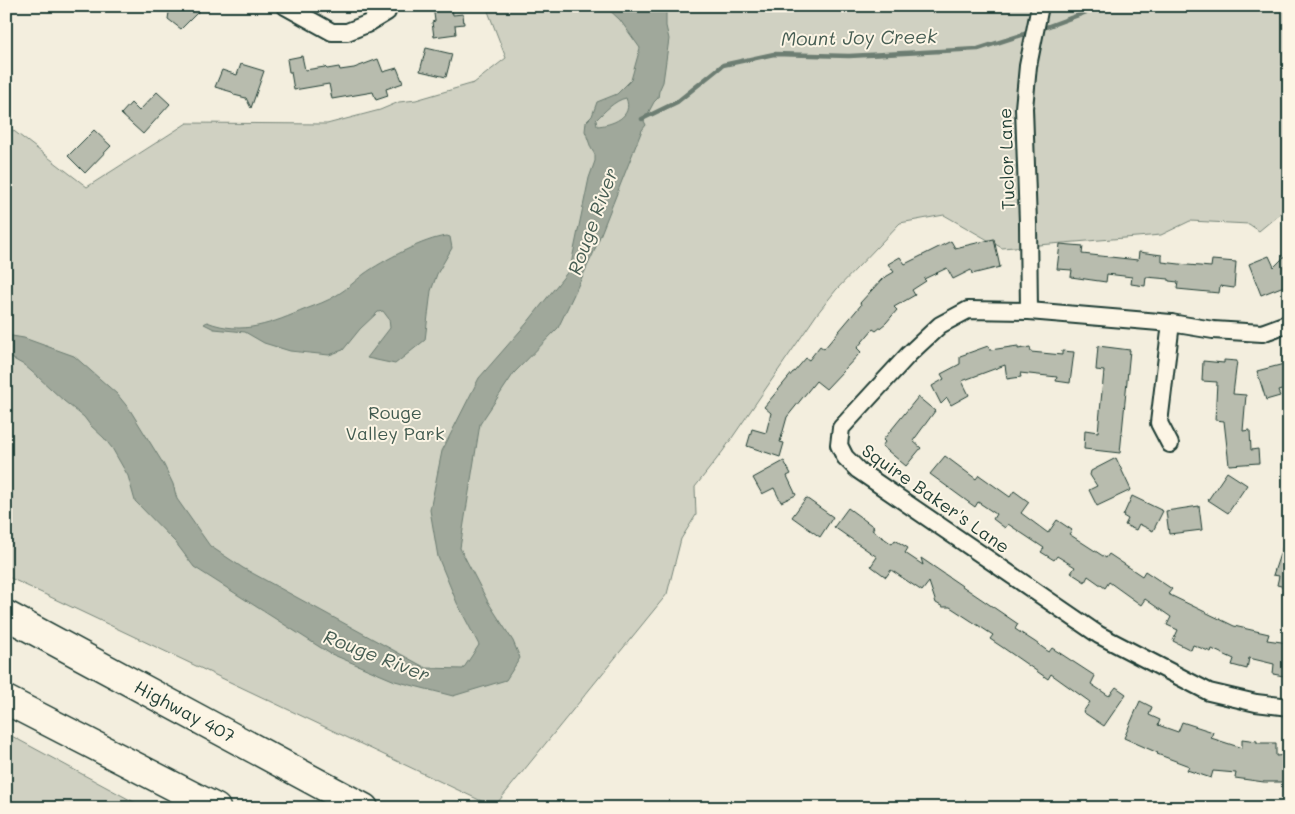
<svg xmlns="http://www.w3.org/2000/svg" width="1295" height="814" font-family="Mali,sans-serif">
<style>
.green{fill:#d0d1c2;stroke:#78877b}
.water{fill:#a0a89b;stroke:#6c7d72;fill-rule:evenodd}
.lines{fill:none;stroke-linecap:round;stroke-linejoin:round}
.stream{stroke:#6c7d72;stroke-width:4.5}
.building{fill:#b8bcae;stroke:#1f3d34}
.street-casing{stroke:#1f3d34;stroke-width:20}
.highway-casing{stroke:#1f3d34;stroke-width:31}
.street{stroke:#fcf5e5;stroke-width:16}
.highway{stroke:#fcf5e5;stroke-width:28}
.labels{text-anchor:middle;dominant-baseline:central;stroke-width:4;stroke-linejoin:round;paint-order:stroke}
.street-label{font-size:18px;fill:#1f3d34;stroke:#fcf5e5}
.park-label{font-size:18px;fill:#425b50;stroke:#fcf5e5}
.water-label{font-size:19px;font-style:italic;fill:#465d53;stroke:#fcf5e5}
</style>
<rect width="100%" height="100%" fill="#f3eede"/>
<filter id="ink" filterUnits="userSpaceOnUse"><feTurbulence type="fractalNoise" baseFrequency=".02" numOctaves="2"/><feDisplacementMap in="SourceGraphic" scale="10" xChannelSelector="R" yChannelSelector="G"/><feConvolveMatrix kernelMatrix="1 2 1 2 8 2 1 2 1" color-interpolation-filters="sRGB"/></filter>
<g filter="url(#ink)">
<g class="green">
<path d="M486 6H1289V206L1259 231 1249 224 1190 221 1161 235 1002 248 944 215 900 223 836 290 817 314 723 451 695 487 696 515 681 539 667 594 494 807 6 576V125L87 187 187 123 327 124 380 110 399 102 416 100 474 83 506 58Z"/>
<path d="M6 733 145 808H6Z"/>
</g>
<g class="water">
<path d="M605 6H666V26L669 39 663 82 659 91 658 98 654 102 644 121 646 125 642 130 593 254 558 328 514 373 480 424 460 548 488 602 513 641 520 658 506 680 453 696 395 681 329 653 194 567 176 543 135 501 128 476 112 448 104 438 90 425 84 417 64 401 38 377 24 365 6 355V335L24 338 74 356 117 394 130 410 164 465 173 484 177 499 210 546 243 568 426 668 463 669 479 645 457 603 438 557 430 510 442 451 479 378 527 323 570 269 589 178 595 161V155L591 148 585 131 586 122 592 116 597 102 617 94 631 80 640 48 620 20ZM626 98C634 117 612 125 597 126L596 120C604 112 615 100 626 98Z"/>
<path d="M447 236 450 237 452 248 437 274 431 291 425 340 395 364 367 358 390 328 389 319 383 311 378 312 360 329 343 350 329 355 290 351 264 343 245 332 214 329 204 324 207 322C243 336 272 323 306 309 316 305 328 301 337 295 347 289 355 281 364 274 382 261 425 238 447 236Z"/>
</g>
<g class="lines">
<g class="stream">
<path d="M1038 30 1103 6"/>
<path d="M642 119 677 102 723 65 774 54 849 56 978 49 1031 32"/>
</g>
</g>
<g class="building">
<path d="M170 6H204L181 29 168 19Z"/>
<path d="M433 6H448V9L452 8 453 15 463 14 464 24 455 25 456 34 434 37 432 22 435 21Z"/>
<path d="M426 48 452 54 446 77 420 71Z"/>
<path d="M302 56 305 70 325 67 327 69 339 67 340 70 354 68 378 59 383 72 397 68 403 83 386 89 388 96 376 100 373 92 332 99 329 84 294 90 291 72H289L287 59Z"/>
<path d="M241 64 264 71 251 108 246 98 234 95 232 92 215 87 222 70 237 75Z"/>
<path d="M157 92 170 104 143 134 121 114 131 103 139 111Z"/>
<path d="M94 130 111 146 85 173 68 156Z"/>
<path d="M994 239 1000 267 972 274 971 270 953 279 947 268 924 279 926 281 912 290 915 295 894 307 897 310 886 323 876 331 873 329 857 348 861 352 826 389 816 381 787 417 780 442 784 443 780 457 747 446 752 429 766 433 771 413 764 407 793 372H794L806 358 809 360 820 346 824 349 861 305 860 303 882 279 894 272 888 264 900 257 905 264 951 241 955 248Z"/>
<path d="M1060 244 1083 246 1082 254 1138 260 1139 252 1162 255V262L1188 265 1211 267 1212 260 1236 262 1234 288 1220 286 1219 293 1177 289 1178 282 1169 281V279L1146 277 1145 286 1131 284 1132 277 1107 274 1106 282 1071 277 1072 270 1057 269Z"/>
<path d="M1289 252V284L1261 295 1249 264 1269 256 1274 267Z"/>
<path d="M988 346 990 350 1018 346V349L1030 347 1031 352 1062 355V351L1074 352 1070 383 1056 381 1057 377 1020 373 1021 377 1007 379 1005 365 962 381 969 395 951 405 947 398 941 404 932 386 944 379 941 374 960 364V356Z"/>
<path d="M1098 346 1130 350 1120 453 1084 449 1085 430 1098 432 1104 371 1096 370Z"/>
<path d="M1224 360 1237 361 1233 394 1246 395 1243 431 1250 430 1251 450 1258 449 1259 463 1229 465 1224 421 1215 420 1217 382 1202 381 1203 361 1224 363Z"/>
<path d="M1284 364 1289 379V388L1278 391 1280 396 1266 400 1257 371Z"/>
<path d="M918 397 935 411 913 441 921 448 906 466 882 446 885 442 883 440Z"/>
<path d="M945 456 976 479 979 475 1010 497 1014 491 1029 502 1021 513 1048 533 1057 520 1072 530 1069 534 1106 558 1109 554 1142 576 1145 571 1172 589 1168 594 1234 626 1269 634 1267 640 1289 643V677L1273 674 1274 664 1249 658 1247 669 1232 665 1234 659 1212 649 1211 652 1193 645 1191 650 1173 641 1178 630 1167 625 1171 617 1145 599 1141 605 1109 582 1105 588 1088 576 1085 582 1071 573 1075 567 1057 556 1054 560 1041 552 1044 548 1008 524 1005 528 993 519 996 514 978 502 975 507 930 474Z"/>
<path d="M1116 458 1131 490 1097 506 1089 490 1097 486 1090 475 1091 471Z"/>
<path d="M784 461 791 474 787 476 796 495 781 502 774 488 762 494 753 478Z"/>
<path d="M1227 472 1247 485 1228 513 1208 500Z"/>
<path d="M1132 496 1163 511 1153 531 1139 524 1136 530 1125 525 1128 519 1123 516Z"/>
<path d="M806 498 833 517 820 537 792 517Z"/>
<path d="M1199 506 1202 530 1169 534 1166 511Z"/>
<path d="M848 508 874 527 872 530 892 544 895 540 908 548 905 553 923 565 921 558 1018 624 1015 629 1035 642 1049 652 1052 648 1095 676 1091 684 1109 696 1116 687 1126 694 1104 726 1083 712 1090 702 1051 674 1048 679 1002 647 990 639 993 635 950 607H943L936 603 929 582 922 591 891 570 886 577 871 566 877 557 834 527Z"/>
<path d="M1287 533H1289V588L1277 585 1279 576 1273 575Z"/>
<path d="M1140 701 1152 707 1149 715 1160 720 1158 725 1178 732 1182 722 1213 732 1211 738 1242 748V739L1257 741V743H1276V756L1288 755 1289 782H1264L1235 778 1236 773 1213 771 1211 778 1187 770 1189 766 1157 754 1158 753 1124 738Z"/>
</g>
<g class="lines">
<g class="street-casing">
<g id="street">
<path d="M285 6 332 32H347L367 24 387 12"/>
<path d="M1029 311 1028 223 1024 108 1028 66 1040 6"/>
<path d="M1289 323 1262 333 1213 330 1171 323 1029 311 968 310 940 325 909 354 841 428 839 445 845 457 858 470 1099 635 1209 692 1256 703 1289 707"/>
<path d="M1170 444 1159 423 1171 323"/>
</g>
</g>
<g class="highway-casing">
<g id="highway">
<path d="M6 615 364 808"/>
<path d="M6 700 216 808"/>
</g>
</g>
<use href="#street" class="street"/>
<use href="#highway" class="highway"/>
</g>
</g>
<g class="labels">
<g class="street-label">
<text transform="translate(1006 159) rotate(-92)">Tuclor Lane</text>
<text transform="translate(936 498) rotate(35)">Squire Baker's Lane</text>
<text transform="translate(185 711) rotate(28)">Highway 407</text>
</g>
<g class="park-label">
<text x="395" y="412">Rouge<tspan x="395" dy="21">Valley Park</tspan></text>
</g>
<g class="water-label">
<text transform="translate(859 37) rotate(-1)">Mount Joy Creek</text>
<text transform="translate(592 221) rotate(-70)">Rouge River</text>
<text transform="translate(377 655) rotate(21)">Rouge River</text>
</g>
</g>
<rect width="1295" height="814" fill="none" stroke="#fcf5e5" stroke-width="25"/>
<rect x="12" y="12" width="1270" height="789" fill="none" stroke="#1f3d34" stroke-width="2" filter="url(#ink)"/>
</svg>
